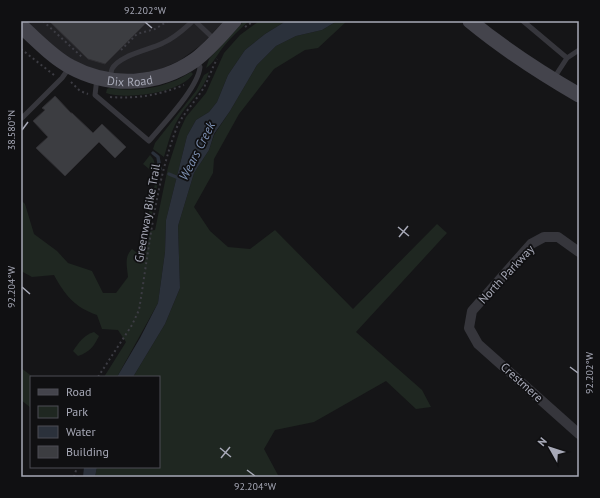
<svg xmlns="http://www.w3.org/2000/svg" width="600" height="498" font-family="'PT Sans',sans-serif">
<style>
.built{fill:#212124}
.green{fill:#1f2721}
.water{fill:#2b313b}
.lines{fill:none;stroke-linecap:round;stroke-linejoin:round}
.stream{stroke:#2b313b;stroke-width:3.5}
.building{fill:#3c3d41;stroke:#302f33}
.path{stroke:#3c3c43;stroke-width:2;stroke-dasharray:2 3;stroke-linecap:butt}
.service{stroke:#36363c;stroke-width:5}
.minor{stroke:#36363c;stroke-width:10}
.secondary{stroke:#44444c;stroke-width:15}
.ticks{fill:none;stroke:#a7a9b7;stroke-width:1.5}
.labels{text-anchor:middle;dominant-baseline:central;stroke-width:3.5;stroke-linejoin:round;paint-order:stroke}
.street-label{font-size:12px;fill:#a7a9b7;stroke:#101012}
.water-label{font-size:13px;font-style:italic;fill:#7d90b2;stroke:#101012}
.neatline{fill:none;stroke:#a7a9b7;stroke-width:1.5}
.ticks-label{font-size:10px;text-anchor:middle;fill:#a7a9b7}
</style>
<rect width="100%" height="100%" fill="#151517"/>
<path class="built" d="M24 21H224L201 45 179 61 156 71 132 74H115L97 70 78 63 64 55Z"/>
<g class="green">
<path d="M244 21H249C240 29 231 37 224 46 218 53 214 63 206 68L209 59Z"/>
<path d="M259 21H286L265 34 245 50 228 75 217 102 209 112 196 120 187 136 166 220 165 252 158 303 117 377H104L126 342 118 330 102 329 97 315C74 307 65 295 54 275L32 277 21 271V200L25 204 34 234 57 251 68 263 92 271 103 293H116L128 277C127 266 124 257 132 249L140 255 155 184 158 181 149 231 155 230 168 167 180 130 186 117 206 93 224 53 240 35Z"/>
<path d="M337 21H347L318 48 305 50 274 69 239 114 214 159 213 173 194 207 210 231 228 247 250 249 275 230 353 309 437 224 447 233 356 332 422 390 431 407 416 409 386 381 314 422 275 430 264 449 279 477H95L97 467H159V377H133L165 324 180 288 178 226 194 173 209 150 214 135 230 111 257 65 276 46 296 36 322 30Z"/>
<path d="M191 72 193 74C181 93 126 100 106 93L107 89 109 88C129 91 152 90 171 82 178 80 184 76 191 72Z"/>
<path d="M209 72C204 90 190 100 180 116 172 128 168 143 164 157L153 149 155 143 196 91 204 75Z"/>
<path d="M150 155C156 161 155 166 154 173L143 164Z"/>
<path d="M94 332 99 336C94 346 90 352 78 356L73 351C79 342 84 335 94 332Z"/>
<path d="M21 368 33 377H31V408L21 400Z"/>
</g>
<g class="water">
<path d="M286 21H337L322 30 296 36 276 46 257 65 230 111 214 134 209 150 194 173 178 226 180 288 165 324 133 377H117L140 338 158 303 165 252 166 220 187 136 196 120 209 112 217 102 228 75 245 50 265 34Z"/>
<path d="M84 467H97L95 477H83Z"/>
</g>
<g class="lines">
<g class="stream">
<path d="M153 153 158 157 160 169"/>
<path d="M169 174 181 179"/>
</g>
</g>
<g class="building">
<path d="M49 21H148L105 64 88 59Z"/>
<path d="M55 96 71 113H72L93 133 102 124 126 147 115 158 99 142 65 176 36 148 48 137 33 121 45 110 42 108Z"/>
</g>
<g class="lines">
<g class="path">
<path d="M43 21 82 57"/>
<path d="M245 27 254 21"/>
<path d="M21 49 54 75"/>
<path d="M121 50 137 34 155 29 168 21"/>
<path d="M71 82 80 91 88 94"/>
<path d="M110 97C138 99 159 95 184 85"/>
<path d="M98 377 132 325 139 310C149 250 155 184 177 127 183 114 193 104 201 92 208 82 211 70 217 59"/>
<path d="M74 477 77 467"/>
</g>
<g class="service">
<path d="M195 21 215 40"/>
<path d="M523 21 567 58"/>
<path d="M97 78 95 95 149 141C163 124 198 88 200 67L196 61"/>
<path d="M110 78C111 76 111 71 112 69 119 55 150 50 163 43 175 38 184 29 193 21"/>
<path d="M554 78 567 58 579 50"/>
<path d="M21 119 62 78 69 68"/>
</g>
<path class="minor" d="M579 252 558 237H544L531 244 472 311 469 328 478 344 579 434"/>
<g class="secondary">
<path d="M470 21C504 49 541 73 579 95"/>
<path id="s1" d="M21 26C37 40 52 57 71 67 110 88 158 86 195 60 210 49 222 34 234 21"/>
</g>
</g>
<path class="ticks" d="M145 22 152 28M22 130 28 122M398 227 409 236M399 237 408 226M22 287 30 294M570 367 578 373M220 448 231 457M221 458 230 447M247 470 255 476"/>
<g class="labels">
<g class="street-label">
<text stroke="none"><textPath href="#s1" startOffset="126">Dix Road</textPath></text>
<text transform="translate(147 213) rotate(-80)">Greenway Bike Trail</text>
<text transform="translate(506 274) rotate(-47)">North Parkway</text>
<text transform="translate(522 382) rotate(42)">Crestmere</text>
</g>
<g class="water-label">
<text transform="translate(197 151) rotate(-63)">Wears Creek</text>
</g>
</g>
<rect width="600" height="498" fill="none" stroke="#101012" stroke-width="44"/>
<rect x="30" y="376" width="130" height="92" fill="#101012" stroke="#4c4d54"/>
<rect x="38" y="389" width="20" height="6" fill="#44444c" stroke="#4c4d54"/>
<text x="66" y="396" font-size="12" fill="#a7a9b7">Road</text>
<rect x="38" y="406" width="20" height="12" fill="#1f2721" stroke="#4c4d54"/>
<text x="66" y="416" font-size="12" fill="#a7a9b7">Park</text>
<rect x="38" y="426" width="20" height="12" fill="#2b313b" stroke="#4c4d54"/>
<text x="66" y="436" font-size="12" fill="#a7a9b7">Water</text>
<rect x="38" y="446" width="20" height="12" fill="#3c3d41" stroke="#4c4d54"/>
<text x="66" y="456" font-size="12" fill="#a7a9b7">Building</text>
<g transform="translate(550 448) rotate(309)" stroke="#101012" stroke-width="3" paint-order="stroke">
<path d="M0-3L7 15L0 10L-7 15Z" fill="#a7a9b7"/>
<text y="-6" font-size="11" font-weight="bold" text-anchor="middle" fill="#a7a9b7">N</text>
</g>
<rect x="22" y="22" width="556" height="454" class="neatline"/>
<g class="ticks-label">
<text x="145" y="14">92.202°W</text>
<text transform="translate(11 130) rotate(-90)" y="4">38.580°N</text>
<text transform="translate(11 287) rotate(-90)" y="4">92.204°W</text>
<text transform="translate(589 373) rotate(-90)" y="4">92.202°W</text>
<text x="255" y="490">92.204°W</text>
</g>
</svg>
